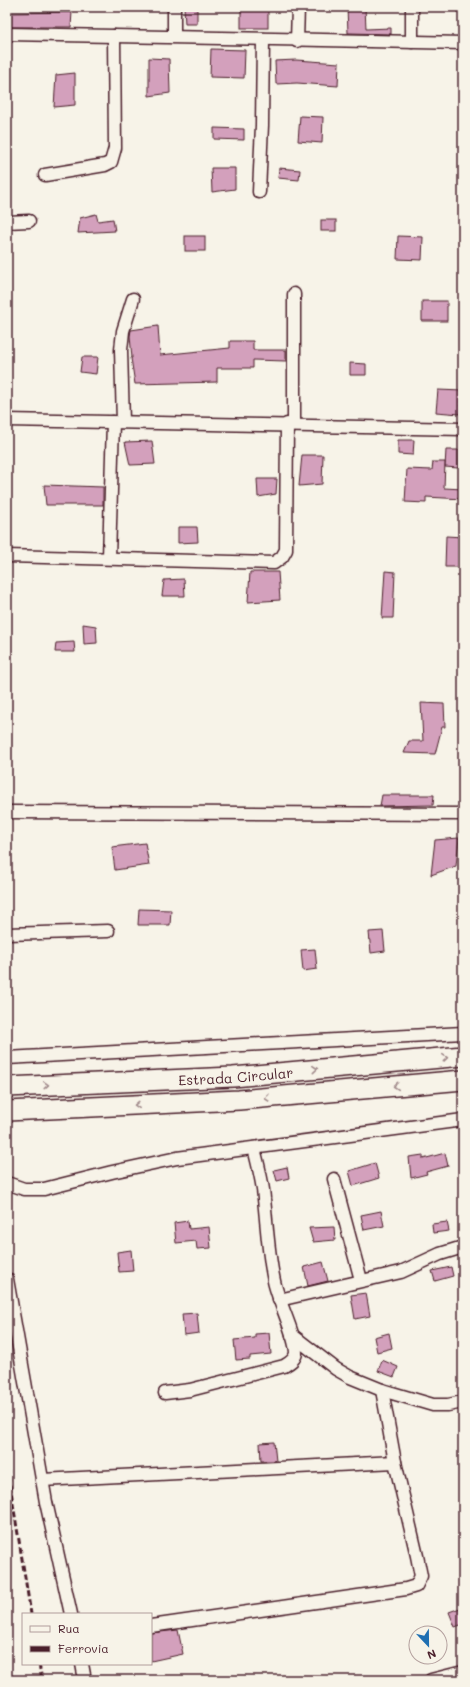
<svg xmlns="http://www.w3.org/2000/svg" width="470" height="1687" font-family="Mali,sans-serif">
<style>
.building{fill:#d3a0bc;stroke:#4a1f2b}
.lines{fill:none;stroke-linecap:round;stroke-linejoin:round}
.minor-casing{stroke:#4a1f2b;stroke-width:15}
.primary-casing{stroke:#4a1f2b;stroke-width:22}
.minor{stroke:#f7f3e8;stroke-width:12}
.primary{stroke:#f7f3e8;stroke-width:19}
.rail{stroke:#4a1f2b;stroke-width:3;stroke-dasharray:6 3;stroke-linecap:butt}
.oneway{stroke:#a0898a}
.labels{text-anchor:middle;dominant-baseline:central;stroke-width:3.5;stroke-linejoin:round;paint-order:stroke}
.street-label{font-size:14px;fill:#4a1f2b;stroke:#f7f3e8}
</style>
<rect width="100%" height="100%" fill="#f7f3e8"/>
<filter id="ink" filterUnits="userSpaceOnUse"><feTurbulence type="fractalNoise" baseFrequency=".025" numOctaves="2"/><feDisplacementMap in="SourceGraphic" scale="8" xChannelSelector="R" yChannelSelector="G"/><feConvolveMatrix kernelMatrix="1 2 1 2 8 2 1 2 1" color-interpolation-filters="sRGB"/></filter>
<g filter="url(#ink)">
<g class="building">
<path d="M184 7H197V24H185Z"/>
<rect x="241" y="7" width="27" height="21"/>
<path d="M347 7H365L366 29 391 28V34L348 33Z"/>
<path d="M72 12 71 27H7V13Z"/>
<path d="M211 49 245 50 244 78 210 77Z"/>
<path d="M149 58 169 59 170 93 149 96Z"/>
<path d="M296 60 339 63 338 86 297 83 276 84 275 61Z"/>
<path d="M75 73V105L54 107 56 75Z"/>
<path d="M300 116 323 117 322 143 298 141Z"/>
<path d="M214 128 244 129V140L214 139Z"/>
<path d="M211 168H235V189L212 192Z"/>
<path d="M279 168 300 170 299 180 278 178Z"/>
<path d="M96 214 98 221 113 219 115 231 78 233 80 218Z"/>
<rect x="321" y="220" width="15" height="11"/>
<rect x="185" y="236" width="20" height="15"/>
<path d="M398 236 423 237 422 260 397 259Z"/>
<rect x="422" y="301" width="25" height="20"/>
<path d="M158 326 160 355 230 348V341H253V350H286V361L253 360V368H217V382L135 384 131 358H132L130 336 131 330Z"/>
<path d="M82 357H98L96 374 80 372Z"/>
<path d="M350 363 366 364V375H350Z"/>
<path d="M438 390 462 391 460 414 436 412Z"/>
<path d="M398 440H414L413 455 398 454Z"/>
<path d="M152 441 155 464 130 465 125 442Z"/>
<path d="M446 450H458V468L445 467Z"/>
<path d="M302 455H323L322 484 299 486Z"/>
<path d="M433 462H445L444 488 463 489V499L426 497V503L405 502 407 469 432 470Z"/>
<path d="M257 479H277L276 494 258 497Z"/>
<path d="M44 485 103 487V505H46Z"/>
<path d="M178 527H197L198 542 178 543Z"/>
<path d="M446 536 463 537V567H445Z"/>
<path d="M385 571 395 572 393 618H382Z"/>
<path d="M250 572H278L280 600 248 602Z"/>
<path d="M184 579 185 596H162L164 580Z"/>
<path d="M83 624 96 626 97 643 84 644Z"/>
<path d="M74 642 75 652H55L56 643Z"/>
<path d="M421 703 444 704 445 727H442L435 754 404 753 409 741H423Z"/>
<path d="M382 795H434L433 805 380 806Z"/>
<path d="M459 838 456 866 431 875 435 840Z"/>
<path d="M145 843 149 865 115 870 112 847Z"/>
<path d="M139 909 171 910 170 925H138Z"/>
<path d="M383 931 385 951 371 953 369 932Z"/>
<path d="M315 949 317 969 303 971 301 950Z"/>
<path d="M445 1153 448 1166 426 1172 427 1174 411 1178 409 1157 423 1155V1159Z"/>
<path d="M375 1163 379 1178 353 1186 349 1171Z"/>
<path d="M287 1167 289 1178 277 1181 274 1170Z"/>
<path d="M381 1211 384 1226 364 1230 361 1215Z"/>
<path d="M188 1221 189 1229 209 1227 211 1248 197 1249 196 1241 176 1243 174 1223Z"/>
<path d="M447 1222 449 1231 433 1233 432 1224Z"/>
<path d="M334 1227 335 1240 313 1242 309 1228Z"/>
<path d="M131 1250 133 1271 119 1272 117 1252Z"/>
<path d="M323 1262 328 1281 308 1286 304 1267Z"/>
<path d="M451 1267 453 1276 435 1281 432 1271Z"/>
<path d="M366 1293 370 1316 355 1319 351 1295Z"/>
<path d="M197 1313 199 1333 184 1335 182 1314Z"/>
<path d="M269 1333 271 1354 250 1356V1359L236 1360 234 1340 255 1338V1334Z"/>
<path d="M389 1333 392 1348 377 1352 374 1337Z"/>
<path d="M382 1360 398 1367 394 1377 378 1371Z"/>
<path d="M274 1442 276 1461H261L260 1443Z"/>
<path d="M463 1607V1624L455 1627 449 1612Z"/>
<path d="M178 1630 183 1654 151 1661V1633Z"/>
</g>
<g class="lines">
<g class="minor-casing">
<g id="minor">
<path d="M7 34C159 36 311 40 463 43"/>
<path d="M174 36V7"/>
<path d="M297 41 298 7"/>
<path d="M412 42V7"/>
<path d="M45 175 105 165 111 162 115 148 114 36"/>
<path d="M259 192 262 125 263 39"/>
<path d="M7 222 29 221"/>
<path d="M7 420 463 429"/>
<path d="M123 422 121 350 123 331 133 299"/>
<path d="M294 425V294"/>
<path d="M7 556 274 563 282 557 286 550 287 424"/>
<path d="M109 558 113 422"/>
<path d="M7 812 463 814"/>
<path d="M7 934 108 931"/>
<path d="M7 1058 463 1033"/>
<path d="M334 1179 361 1280"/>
<path d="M7 1183 24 1189H44L112 1172 177 1158 463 1120"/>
<path d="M7 1279 46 1502 71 1614"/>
<path d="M279 1300 401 1272 440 1254 463 1247"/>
<path d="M292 1335 336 1369 350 1377 382 1390 433 1405H448L463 1402"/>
<path d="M165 1393 190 1390 284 1366C289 1363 295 1360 296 1353 296 1336 278 1301 274 1281 268 1253 267 1226 264 1199 263 1182 258 1165 254 1148"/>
<path d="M42 1480 395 1462"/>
<path d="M151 1626 406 1589 416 1586 421 1576 417 1556 395 1462 382 1390"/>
<path d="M82 1664 85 1680"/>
<path d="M431 1680 463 1672"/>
</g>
</g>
<g class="primary-casing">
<g id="primary">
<path id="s1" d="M7 1087 233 1077 463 1056"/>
<path d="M7 1111 239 1100 463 1080"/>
</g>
</g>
<use href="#minor" class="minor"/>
<use href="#primary" class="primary"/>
<g class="rail">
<path d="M7 1467 31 1614"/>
<path d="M39 1664 42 1680"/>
</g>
</g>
<defs><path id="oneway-chevron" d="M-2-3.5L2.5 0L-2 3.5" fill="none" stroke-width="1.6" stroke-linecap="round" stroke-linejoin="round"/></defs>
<g class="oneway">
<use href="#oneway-chevron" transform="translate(445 1058) rotate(-5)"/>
<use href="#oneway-chevron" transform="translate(315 1069) rotate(-5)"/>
<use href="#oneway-chevron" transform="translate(46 1085) rotate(-3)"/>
<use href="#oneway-chevron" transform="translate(396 1086) rotate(175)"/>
<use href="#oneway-chevron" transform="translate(267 1098) rotate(175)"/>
<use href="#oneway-chevron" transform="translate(137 1105) rotate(177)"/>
</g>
</g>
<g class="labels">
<g class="street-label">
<text stroke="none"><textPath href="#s1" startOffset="229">Estrada Circular</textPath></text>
</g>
</g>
<rect width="470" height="1687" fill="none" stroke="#f7f3e8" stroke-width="24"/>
<rect x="12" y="12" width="446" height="1663" fill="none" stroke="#4a1f2b" stroke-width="1.5" filter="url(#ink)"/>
<rect x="22" y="1613" width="130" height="52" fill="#f7f3e8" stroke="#b29e9c"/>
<rect x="30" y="1626" width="20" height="6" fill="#f7f3e8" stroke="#b29e9c"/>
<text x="58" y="1633" font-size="12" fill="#4a1f2b">Rua</text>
<rect x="30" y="1646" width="20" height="6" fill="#4a1f2b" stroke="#b29e9c"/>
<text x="58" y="1653" font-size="12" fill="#4a1f2b">Ferrovia</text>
<g transform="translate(428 1645) rotate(158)"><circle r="19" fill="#f7f3e8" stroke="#b29e9c"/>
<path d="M0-3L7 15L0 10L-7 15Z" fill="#1f6fb2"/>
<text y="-6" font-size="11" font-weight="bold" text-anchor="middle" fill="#4a1f2b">N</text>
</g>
</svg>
